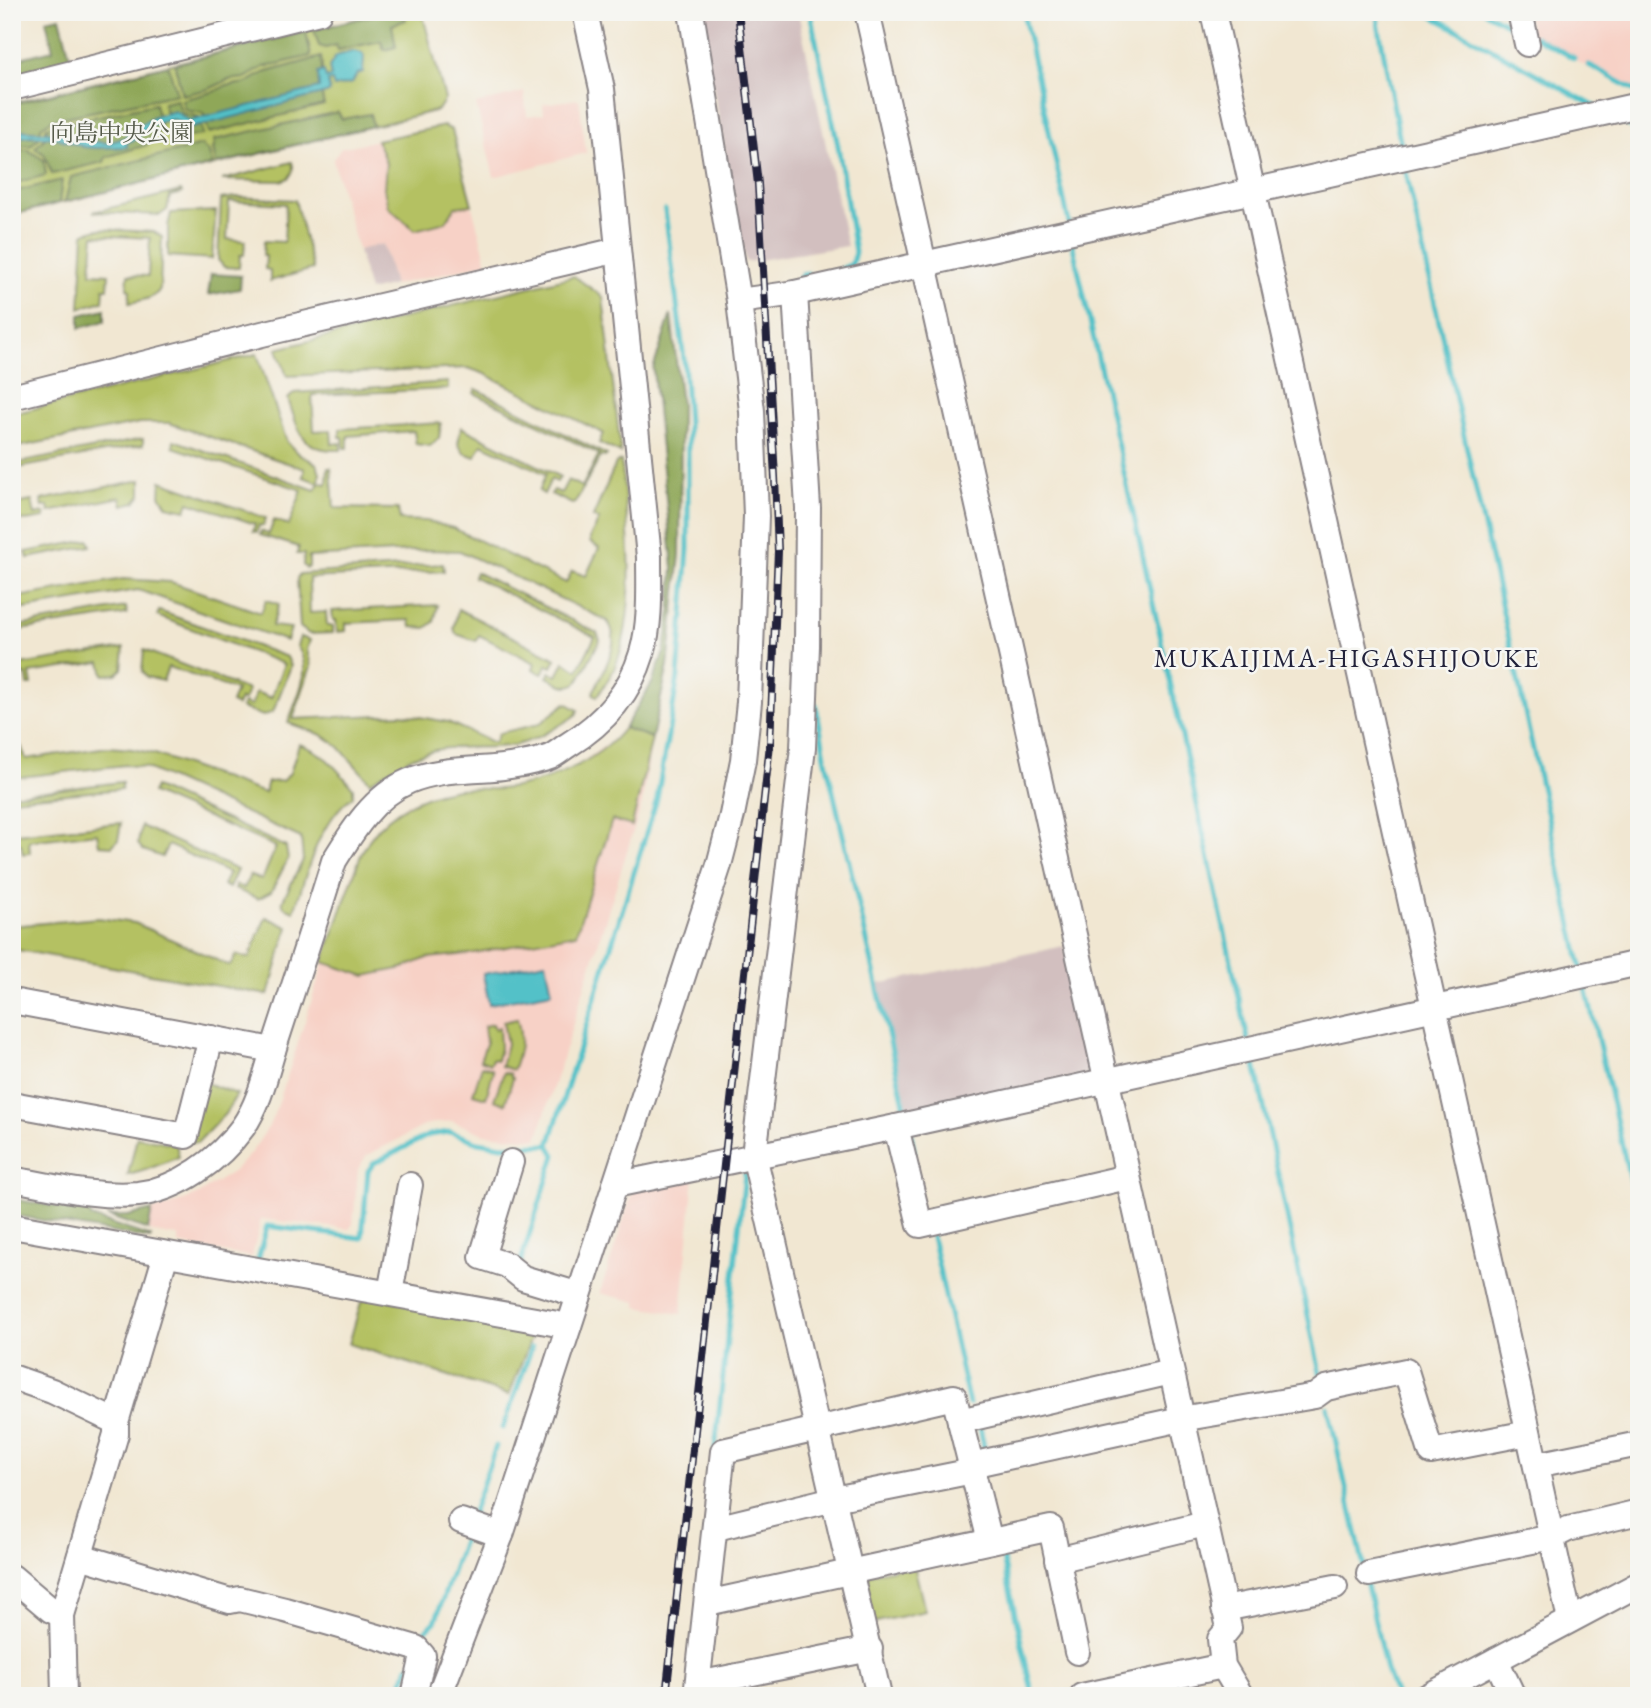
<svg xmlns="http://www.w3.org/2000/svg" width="1651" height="1708" font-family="'EB Garamond','Noto Serif JP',serif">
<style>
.built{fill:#f7d1c6}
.industrial{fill:#d2bfbf}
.green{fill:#b4c162;stroke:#6b724e;stroke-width:2}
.forest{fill:#8fa758;stroke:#58644a;stroke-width:2}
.water{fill:#53c1c8;stroke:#3a7282;stroke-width:2}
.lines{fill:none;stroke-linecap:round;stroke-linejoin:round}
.stream{stroke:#53c1c8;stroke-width:5}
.minor-casing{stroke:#8a8486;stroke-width:28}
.minor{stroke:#fff;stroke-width:24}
.rail-casing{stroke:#22223b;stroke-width:8}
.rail{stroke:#f6f6f2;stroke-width:5;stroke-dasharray:16;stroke-linecap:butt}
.labels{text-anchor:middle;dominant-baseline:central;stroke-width:5;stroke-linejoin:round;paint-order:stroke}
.park-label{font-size:24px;fill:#555a49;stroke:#f6f6f2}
.neighbourhood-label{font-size:26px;letter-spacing:2px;fill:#22223b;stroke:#f6f6f2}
</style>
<rect width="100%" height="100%" fill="#f6f6f2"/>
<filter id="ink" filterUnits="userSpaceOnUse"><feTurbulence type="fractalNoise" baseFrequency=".0143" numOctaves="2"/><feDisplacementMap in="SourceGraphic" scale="14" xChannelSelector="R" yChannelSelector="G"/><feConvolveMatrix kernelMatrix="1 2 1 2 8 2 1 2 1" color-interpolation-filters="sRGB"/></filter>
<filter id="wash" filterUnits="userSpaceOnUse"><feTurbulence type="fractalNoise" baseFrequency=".00686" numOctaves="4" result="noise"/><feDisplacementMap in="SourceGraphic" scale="28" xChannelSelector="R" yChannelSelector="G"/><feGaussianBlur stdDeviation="1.57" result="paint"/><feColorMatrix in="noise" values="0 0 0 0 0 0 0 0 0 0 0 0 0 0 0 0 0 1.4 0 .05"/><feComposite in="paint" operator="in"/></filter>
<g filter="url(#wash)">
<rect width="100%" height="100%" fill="#f1e7d2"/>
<g class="built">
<path d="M1527 12H1639V95L1532 37Z"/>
<path d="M524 92 527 116 544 114 543 104 579 99 586 153 494 177 476 104Z"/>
<path d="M444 126 452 130 487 263 394 285 383 244 358 250 333 160 341 148Z"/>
<path d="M624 728 652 738 642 803 537 1139 484 1134 452 1121 428 1124 366 1156 358 1169 353 1224 349 1229 261 1219 252 1257 178 1244V1236L159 1234 107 1216H128L152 1210 170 1206 198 1194 234 1171 251 1153 269 1126 279 1102 352 875 370 837 385 820 407 804 433 795 459 789H502L537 782 571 770 610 742Z"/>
<path d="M694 1176 681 1314 637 1307V1302L600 1293 633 1190Z"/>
</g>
<g class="industrial">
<path d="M699 12H798L847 246 746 262Z"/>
<path d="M383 244 394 285 369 291 358 250Z"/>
<path d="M1064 946 1090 1068 1086 1074 909 1113 878 984Z"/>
</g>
<g class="green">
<path d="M385 12H422L445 99 438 110 12 215V103Z"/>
<path d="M444 126 452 130 472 205 455 207 446 222 415 230 388 207 384 189 386 163 377 140Z"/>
<path d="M292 162C295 171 291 178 282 181L222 180Z"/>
<path d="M181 191 182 193 170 196 167 210 160 215 93 212Z"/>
<path d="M236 197 295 200 313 269 270 281V270L265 269 266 256H263L264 241 284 242 286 204 229 201 227 239 245 241 244 255H240L239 268 224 267 218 260 221 199Z"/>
<path d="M216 211 212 259 168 256V226L171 213Z"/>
<path d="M98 229 154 232 162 237 160 289C154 300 141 300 129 303L130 290 127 289 128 275 148 276 150 238 94 235 91 273 109 274 108 288H104L103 301 80 308 84 233Z"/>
<path d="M12 269H20L17 332 12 333Z"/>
<path d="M574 276 603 297 621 453 599 443 603 433 485 374 468 368 287 376 277 349Z"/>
<path d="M257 354 287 442 297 453 317 464 320 473 319 483 327 484 328 468H331L334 508 398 509 400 520 426 521 453 528 566 583 572 571 586 576 599 548 590 542V537L599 520 593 517 616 463 621 461C628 520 639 615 614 669 609 679 603 688 597 697L593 693C602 672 625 640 606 620L460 551 429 550 309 557V567L306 568 303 565 304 554H297L299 547 260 535 261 531 269 534 274 520 289 525 302 490 173 447 174 440 315 490 319 483 303 477 305 469 169 423H140L12 448V414Z"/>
<path d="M448 382V389L312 395 314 431 331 430 332 444 341 443V450C301 452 299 431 288 399L294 393Z"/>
<path d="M476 389 607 455 605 457 601 456 575 503 572 504 551 494 554 490 561 493 568 480 582 487 599 454 474 393Z"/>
<path d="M441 423 439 438 430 446 416 444 414 431 348 436V448H344L343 437H340V429Z"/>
<path d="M461 427 560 477 557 482 551 479 544 494 539 491 546 474 482 444 475 457 464 453 458 444Z"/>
<path d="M143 439V445L12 469V464Z"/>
<path d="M141 480V495L135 502 123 505 121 497 49 512 48 506 43 507 41 500Z"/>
<path d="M161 481 266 518 263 526 259 525 257 532 253 531 255 524 189 502 186 510 167 506 160 495Z"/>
<path d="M12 485 16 504 32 501 35 515 44 513 45 518 26 521 14 519Z"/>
<path d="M89 540 91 546 28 558 26 552Z"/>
<path d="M443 564 444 571 309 578 310 613 326 612 327 626H333V633L309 634 300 627 297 578 300 574Z"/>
<path d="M476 572 597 633 600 640 577 683C566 690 558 683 547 677L550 672 557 676 564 662 578 670 595 637 474 577Z"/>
<path d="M123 579 171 582 261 613 266 600 279 604 272 626 291 628 287 641 138 590 12 611V598Z"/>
<path d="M438 605 434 622 426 628 411 627 410 620 346 623V631L337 632 336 620H333L332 611Z"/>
<path d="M126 607 127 614 12 631V627Z"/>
<path d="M458 609 556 659 552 667 547 665 542 674 533 669 535 663 479 635 476 641 456 634 454 628Z"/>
<path d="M159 611 287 657 291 666 273 712 263 716 241 708 243 703 251 706 256 692 271 698 284 664 157 616Z"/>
<path d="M300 637 310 640 307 650 311 666 293 719 402 714 448 722 494 743 499 733 539 724 566 703 578 710 576 715C559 726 539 739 519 744 496 750 471 746 448 748 419 750 394 767 370 782L339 747 322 735 288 723C296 699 314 670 297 646Z"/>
<path d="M124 648 122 669 116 674 104 675 101 662 30 673 32 685H28L26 674 22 675 20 665Z"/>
<path d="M144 650 248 690 244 700 240 699 237 706 231 703 236 690 168 667 163 681 147 677 142 671Z"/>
<path d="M624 728 652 738 632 826 612 820 576 934 469 954 427 958 403 968 365 976 323 962 362 852C381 815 415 796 457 789 471 787 486 790 500 789 542 786 598 762 624 728Z"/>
<path d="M12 738 14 746H21L26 759 108 747 132 749 155 754 264 793 268 782 282 781 290 773 299 744C324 752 336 768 353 788V796C317 823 308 871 294 911L284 907 282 902 303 860 301 838 145 767 126 765 12 778Z"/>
<path d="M122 782V789L12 799V795Z"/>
<path d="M155 787 286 847 288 859 271 892 258 899 235 889 236 885 244 888 250 875 262 880 276 847 152 793Z"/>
<path d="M121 823 118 840 112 846 99 845 97 833 29 841 30 853 23 854 21 844H17L16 834Z"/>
<path d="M141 826 237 870 229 888 223 885 229 873 168 845 162 857 143 850 138 844Z"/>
<path d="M266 917 288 927 268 995 12 949V926L98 918 135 923 230 966 236 955 249 958Z"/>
<path d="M517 1019C523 1038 520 1052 513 1070L501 1066 507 1044 503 1022Z"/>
<path d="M493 1024 495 1029 499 1027 500 1048 497 1060 492 1059 490 1064 480 1060 486 1044 484 1026Z"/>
<path d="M482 1066 492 1069 493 1072 486 1098 473 1094Z"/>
<path d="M504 1072 511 1074V1077L513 1078 505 1104 494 1100Z"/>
<path d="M206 1083 237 1094 225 1114 197 1143 190 1142Z"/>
<path d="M137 1137 176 1144 179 1157 143 1171 128 1175Z"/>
<path d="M371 1297 535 1328 509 1395 349 1344 361 1302Z"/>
<path d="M914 1565 925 1611 872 1623 863 1584 870 1574Z"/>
</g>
<g class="forest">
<path d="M385 12H403L406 20 392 25 396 47 384 50 381 41 338 50 336 45 326 48 319 46 314 30Z"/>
<path d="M60 17 71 61 12 75V60L53 50 46 20Z"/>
<path d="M306 32 311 56 264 67 245 78 228 80 209 89 182 95 175 64Z"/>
<path d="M321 57C324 74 319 91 324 105L209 133 203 113 185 110 182 100 216 91 225 86 246 83 264 73Z"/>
<path d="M168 65 177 94 52 120 41 127 40 137 30 146 12 144V104Z"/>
<path d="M177 100 182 113 199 117 203 135 188 137 186 133 172 135 163 103Z"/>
<path d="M155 104 162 132 151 135 147 145 106 157 104 162 52 174 44 154 35 148 44 139 45 130 47 127Z"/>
<path d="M338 112 342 119 370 114 373 126 216 164 213 148 215 146 214 140Z"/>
<path d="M202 145 205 149 208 150 213 165 65 202 71 177Z"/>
<path d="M12 149 28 150 44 160 46 175 12 184Z"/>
<path d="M62 180 59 203 12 215V192Z"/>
<path d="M211 274 241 276 240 289 208 295Z"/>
<path d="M105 309V321L80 328V315Z"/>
<path d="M671 314 681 405 680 555 668 666 652 738 624 728 652 683 664 652 670 615 673 568 653 369Z"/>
<path d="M12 1199 90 1212 91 1217 151 1237 150 1239 12 1215Z"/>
<path d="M152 1210 148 1230 107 1216H128Z"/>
</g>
<g class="water">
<path d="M354 51 362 53 364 56 363 72 357 74 352 83 334 87 332 81H328L330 92 188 129 174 119C159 122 145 124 138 139L127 142V147L96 148 84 147 58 138 31 136 12 138V132L19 130 58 133 86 141 108 143 124 138 141 124 156 116 175 111 189 121 319 88 318 73 324 71 326 78 331 77 329 67 336 56Z"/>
<path d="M546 962 552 992 489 1004 483 974Z"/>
</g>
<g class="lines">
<g class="stream">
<path d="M810 12 838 146 855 252 852 264 843 268"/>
<path d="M1023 12 1069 223"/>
<path d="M1425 12 1594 106"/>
<path d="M1485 12 1516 29"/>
<path d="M1377 17 1402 152"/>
<path d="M1535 37 1574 58"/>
<path d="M1589 65 1638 92"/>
<path d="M1618 120 1639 131"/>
<path d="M1404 163 1581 967"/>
<path d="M1071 238 1143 557 1248 1039"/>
<path d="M798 282 802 275 808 274"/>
<path d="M816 705 825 756 905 1108"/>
<path d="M1585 983 1639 1219"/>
<path d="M1253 1055 1320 1373"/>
<path d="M911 1134 914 1151"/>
<path d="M931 1232 969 1404"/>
<path d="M258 1260 267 1226 362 1238 368 1171 374 1163 429 1135 450 1132 478 1142 502 1146 549 1145 657 799 678 677 688 549V423L684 359 665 210"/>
<path d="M519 1267 555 1155 549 1145"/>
<path d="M1328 1407 1364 1568"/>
<path d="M980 1427 985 1452"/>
<path d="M503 1428 532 1347"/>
<path d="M715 1449 745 1174"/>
<path d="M471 1517 496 1446"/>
<path d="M1000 1545 1033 1696"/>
<path d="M1366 1581 1386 1670 1396 1696"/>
<path d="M419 1637 435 1622 467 1529"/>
<path d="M397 1696 409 1666"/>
</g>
</g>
</g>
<g filter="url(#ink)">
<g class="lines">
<g class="minor-casing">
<g id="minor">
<path d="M1213 12 1570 1620"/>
<path d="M1520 12 1527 44"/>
<path d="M12 88 319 12"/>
<path d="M795 293 808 508 807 646 803 748 754 1155 879 1696"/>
<path d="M739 301 795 293 924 264 867 12"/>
<path d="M12 397 262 334 618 250"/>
<path d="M12 1001 273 1050"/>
<path d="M12 1104 186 1136 211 1038"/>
<path d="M896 1127 920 1225 1127 1177"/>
<path d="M511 1162 482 1257 507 1265 523 1278 579 1295"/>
<path d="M12 1179C53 1186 96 1198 138 1194 179 1189 219 1160 243 1127 261 1101 267 1068 277 1038 296 979 316 920 334 861 353 830 374 796 409 781 439 768 471 771 503 767 517 765 536 762 550 757 556 754 562 749 568 745 604 723 630 693 642 653 651 622 649 588 649 557L602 89 585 12"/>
<path d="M615 1185 896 1127 1639 963"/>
<path d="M12 1226 569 1326"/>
<path d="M390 1293 410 1185"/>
<path d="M12 1377 52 1391 116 1422"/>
<path d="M960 1421 1171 1372"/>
<path d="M1536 1465 1639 1444"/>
<path d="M461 1521 501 1535"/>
<path d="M716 1528 834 1499 963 1473 971 1465 989 1461 1181 1419 1315 1396 1326 1388 1406 1371 1431 1452 1528 1433"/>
<path d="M80 1556 230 1601 240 1599 285 1610 416 1648 423 1656 414 1696"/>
<path d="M1057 1560 1205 1524"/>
<path d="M1369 1574 1552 1537 1568 1529 1639 1512"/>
<path d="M12 1577 51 1610 62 1615"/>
<path d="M707 1603 1051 1528 1077 1652"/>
<path d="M1224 1609 1335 1587"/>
<path d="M1496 1660 1513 1696"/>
<path d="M698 1684 870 1649"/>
<path d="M64 1696 62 1615 116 1434V1422L166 1254"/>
<path d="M439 1696 501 1535 719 865 732 815 743 760 749 702 756 516 752 411 739 301 691 12"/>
<path d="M696 1696 723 1451 954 1397 990 1541"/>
<path d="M1082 1696 1223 1666"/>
<path d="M1241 1696 1223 1666 1220 1639 1229 1628 924 264 1639 105"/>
<path d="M1428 1696 1639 1584"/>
</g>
</g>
<use href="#minor" class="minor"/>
<g class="rail-casing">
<path id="rail" d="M666 1696 770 744 778 551 775 477 758 184 738 12"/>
</g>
<use href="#rail" class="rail"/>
</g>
</g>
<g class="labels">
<g class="park-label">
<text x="122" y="132">向島中央公園</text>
</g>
<g class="neighbourhood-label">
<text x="1347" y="658">MUKAIJIMA-HIGASHIJOUKE</text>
</g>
</g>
<rect width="1651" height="1708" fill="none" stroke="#f6f6f2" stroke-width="42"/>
</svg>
